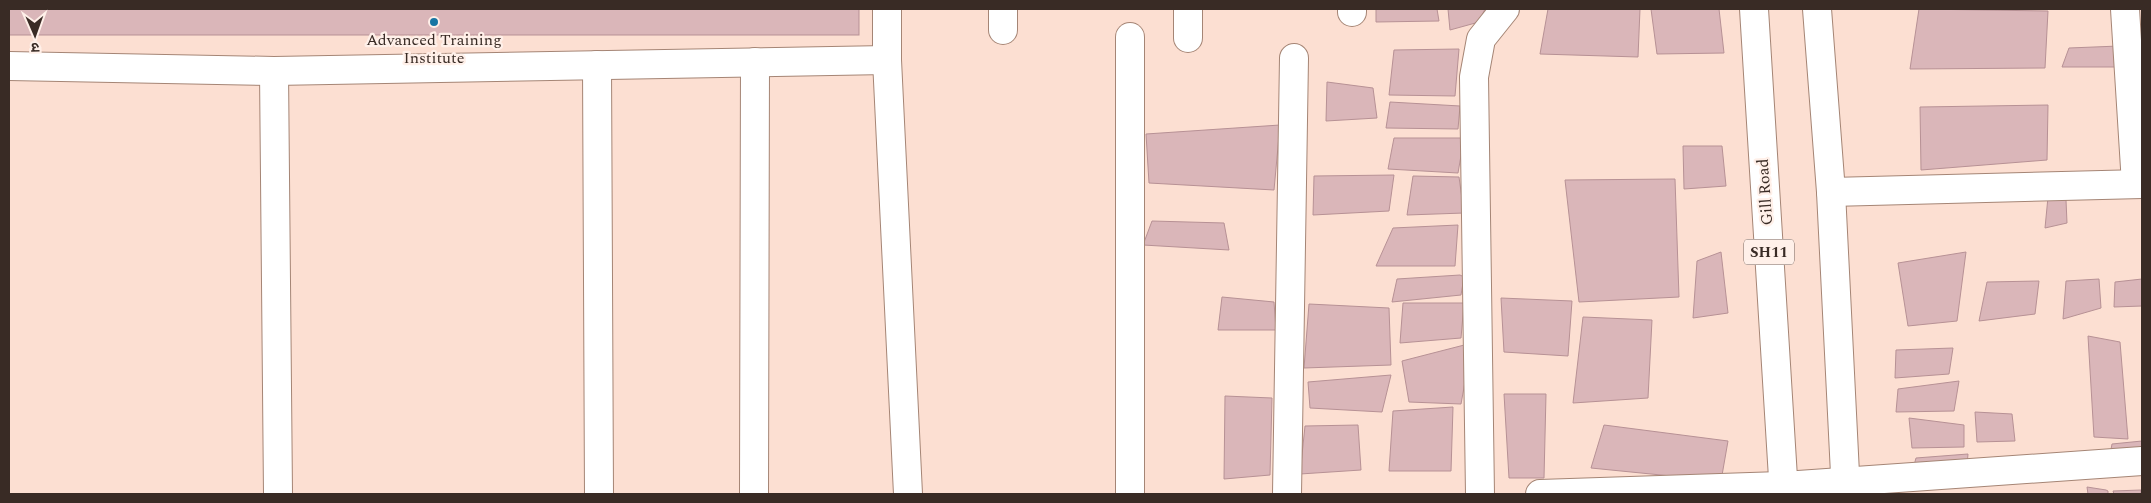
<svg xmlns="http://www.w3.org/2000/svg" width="2151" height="503" font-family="Spectral,'Noto Sans Devanagari',serif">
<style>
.building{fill:#dab6b9;stroke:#b79195}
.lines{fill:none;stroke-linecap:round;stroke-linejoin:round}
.street-casing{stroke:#a58575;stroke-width:30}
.secondary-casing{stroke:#a58575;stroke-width:30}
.primary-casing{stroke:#a58575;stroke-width:30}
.street{stroke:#fff;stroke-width:28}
.secondary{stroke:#fff;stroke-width:28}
.primary{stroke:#fff;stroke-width:28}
.poi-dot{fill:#1775a3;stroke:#fff0e9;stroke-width:2}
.labels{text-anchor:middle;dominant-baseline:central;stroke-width:4.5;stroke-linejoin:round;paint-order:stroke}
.shield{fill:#fff0e9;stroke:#746660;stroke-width:1}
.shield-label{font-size:15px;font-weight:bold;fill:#392b25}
.poi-label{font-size:16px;fill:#392b25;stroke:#fff0e9}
.street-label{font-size:16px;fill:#392b25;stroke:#fff0e9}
</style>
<rect width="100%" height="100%" fill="#fcdfd2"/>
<g class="building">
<rect x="9" y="9" width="850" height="26"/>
<path d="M1376 9H1437L1439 21 1376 22Z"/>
<path d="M1448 9H1485L1479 22 1450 30Z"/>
<path d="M1548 9H1640L1638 57 1540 54Z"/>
<path d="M1651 9H1719L1724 53 1657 54Z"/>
<path d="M1919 9 2048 11 2045 68 1910 69Z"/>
<path d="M2119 46 2115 67H2062L2069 48Z"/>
<path d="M1459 49 1455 96 1389 95 1394 50Z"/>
<path d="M1327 82 1373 88 1377 118 1326 121Z"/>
<path d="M1390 102 1460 106 1458 129 1386 128Z"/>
<path d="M2048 105 2047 160 1921 170 1920 107Z"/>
<path d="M1280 125 1274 190 1149 183 1146 134Z"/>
<path d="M1394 138H1464L1458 173 1388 169Z"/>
<path d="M1683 146H1722L1726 186 1684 189Z"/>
<path d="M1394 175 1389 211 1313 215 1314 176Z"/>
<path d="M1413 176 1459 177 1464 213 1407 215Z"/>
<path d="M1675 179 1679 297 1579 302 1565 180Z"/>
<path d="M2048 197 2066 200 2067 223 2045 228Z"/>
<path d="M1152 221 1224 223 1229 250 1143 245Z"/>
<path d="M1458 225 1455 266H1376L1393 228Z"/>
<path d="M1721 252 1728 313 1693 318 1697 261Z"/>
<path d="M1966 252 1957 321 1908 326 1898 263Z"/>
<path d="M1460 275 1464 277 1461 295 1392 302 1397 279Z"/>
<path d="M2099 279 2101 308 2063 319 2066 281Z"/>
<path d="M2142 279V306L2114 307 2115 282Z"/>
<path d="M2039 281 2035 314 1979 321 1987 282Z"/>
<path d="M1222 297 1274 302 1276 330H1218Z"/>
<path d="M1501 298 1572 301 1568 356 1504 352Z"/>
<path d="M1403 303H1464L1461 338 1400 343Z"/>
<path d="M1309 304 1389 308 1391 365 1304 368Z"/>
<path d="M1583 317 1652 320 1648 398 1573 403Z"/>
<path d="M2088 336 2120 342 2128 439 2094 437Z"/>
<path d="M1472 343 1461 404 1409 402 1402 361Z"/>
<path d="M1953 348 1949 374 1895 378 1896 350Z"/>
<path d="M1391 375 1382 412 1310 408 1308 382Z"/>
<path d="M1959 381 1954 411 1896 412 1898 389Z"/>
<path d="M1504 394H1546L1544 478H1509Z"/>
<path d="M1225 396 1272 398 1270 475 1224 479Z"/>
<path d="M1453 407 1451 471H1389L1393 411Z"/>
<path d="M1975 412 2012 414 2015 441 1977 442Z"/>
<path d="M1909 418 1964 425V447L1912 448Z"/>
<path d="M1358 425 1361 470 1300 474 1305 426Z"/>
<path d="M1604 425 1728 441 1721 481 1591 468Z"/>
<path d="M2142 441V453L2110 455 2112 444Z"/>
<path d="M1968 454 1967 466 1913 469 1916 458Z"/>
<path d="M2087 487 2106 490 2108 491V494H2088Z"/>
<path d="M2141 490V494H2114L2113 491Z"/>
</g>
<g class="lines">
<g class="street-casing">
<g id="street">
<path d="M1003 9V30"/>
<path d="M1188 9V38"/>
<path d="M2125 9 2136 184"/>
<path d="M1352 12V9"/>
<path d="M597 65 599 494"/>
<path d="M9 66 274 71 887 60"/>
<path d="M274 71 278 494"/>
<path d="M1831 192 2142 184"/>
<path d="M754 494 755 62"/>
<path d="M1130 494V37"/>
<path d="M1287 494 1294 58"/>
<path d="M1480 494 1474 77 1481 39 1505 9"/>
<path d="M1540 494 1784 486 2142 461"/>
</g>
</g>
<g class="secondary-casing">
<path id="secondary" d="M887 9V60L908 494"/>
</g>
<g class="primary-casing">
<g id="primary">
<path d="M1754 9 1784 494"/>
<path d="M1817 9 1831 192 1846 494"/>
</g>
</g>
<use href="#street" class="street"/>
<use href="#secondary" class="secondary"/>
<use href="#primary" class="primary"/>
</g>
<circle class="poi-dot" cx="434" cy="22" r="5"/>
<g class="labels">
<rect class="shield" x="1744" y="239.5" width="50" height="25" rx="4"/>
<g class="shield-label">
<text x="1769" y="252">SH11</text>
</g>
<g class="poi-label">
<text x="434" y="40">Advanced Training<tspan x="434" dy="18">Institute</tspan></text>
</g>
<g class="street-label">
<text transform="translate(1765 192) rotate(-94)">Gill Road</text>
</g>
</g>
<rect width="2151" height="503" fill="none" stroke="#392b25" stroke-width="20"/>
<g transform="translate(35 35) rotate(178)" stroke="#fff0e9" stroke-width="4" paint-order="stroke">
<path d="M0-4L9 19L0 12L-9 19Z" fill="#392b25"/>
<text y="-8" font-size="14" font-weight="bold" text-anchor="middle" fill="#392b25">उ</text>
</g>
</svg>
